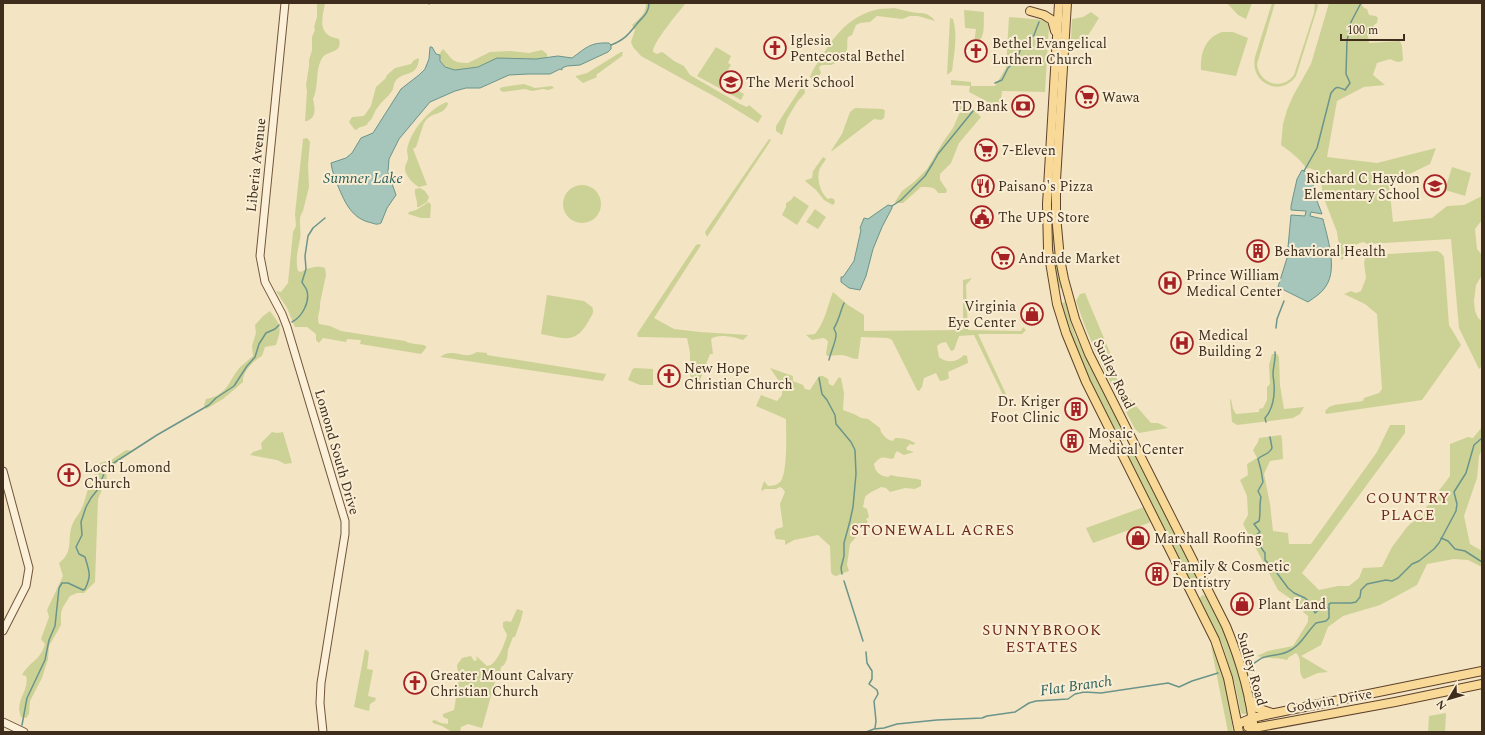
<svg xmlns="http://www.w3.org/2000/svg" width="1485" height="735" font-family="Spectral,serif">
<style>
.green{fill:#ccd296}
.water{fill:#a6c5bb;stroke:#6b958a}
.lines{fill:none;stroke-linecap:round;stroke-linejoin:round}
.stream{stroke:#6b958a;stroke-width:1.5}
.secondary-casing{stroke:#71553b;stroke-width:9}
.primary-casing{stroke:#5d422c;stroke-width:10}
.secondary{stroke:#fcf1d8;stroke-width:7}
.primary{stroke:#f9d998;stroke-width:8}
.labels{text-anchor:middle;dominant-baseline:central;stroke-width:4;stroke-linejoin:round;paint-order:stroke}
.poi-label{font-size:14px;fill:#3e2c1d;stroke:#f9eed4;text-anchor:start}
.street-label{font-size:14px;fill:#3e2c1d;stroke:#f9eed4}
.water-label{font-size:15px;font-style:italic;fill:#2b5f5b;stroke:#f9eed4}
.neighbourhood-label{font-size:15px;letter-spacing:1px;fill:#6f2918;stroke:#f9eed4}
</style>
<rect width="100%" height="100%" fill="#f3e4c3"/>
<g class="green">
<path d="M317 3H325C322 20 317 35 339 39 343 55 326 49 321 60 315 72 319 87 313 99 315 108 317 117 307 121H305L307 91 306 85 309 66V60L312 50V37L315 30 314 27 317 17Z"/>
<path d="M646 3 685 4C679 12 652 43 653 52L657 54 662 52 665 54 674 61 684 66 690 75 740 104 747 107 749 105 762 116 758 123 719 99 641 56 633 47 631 42 635 30 632 25C639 19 647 13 646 3Z"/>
<path d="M1227 3H1252L1246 19 1238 15Z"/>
<path d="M1272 3H1275L1257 64C1259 84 1282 91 1294 75L1314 13 1315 3H1317L1318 6 1296 76C1281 98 1249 83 1255 57Z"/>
<path d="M1329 3H1363L1362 5 1364 8 1367 9 1369 15 1376 16 1378 18 1377 23 1374 25 1373 33 1368 36 1369 43 1400 41 1402 46 1403 60C1399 64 1395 61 1390 59L1377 63 1373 75 1385 85 1364 87 1337 101 1327 157 1377 163 1436 148 1430 164 1389 184 1393 222 1432 218 1447 206 1464 205 1482 196V220L1475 229 1477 249 1482 255V275L1476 285 1474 301 1475 311 1478 318 1482 321V366L1479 369 1459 328 1451 239 1367 244 1364 242C1350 244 1351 256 1341 260L1337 232 1323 196 1320 174 1317 171 1309 168 1307 169C1300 159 1291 152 1281 145L1283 124 1287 110 1293 96 1311 64Z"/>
<path d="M894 8C900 9 905 11 911 12 921 14 928 11 935 21L918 16H910L902 19 877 16 870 22 860 23 856 25 852 35 848 37C846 42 849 47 846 52L849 58V63L840 61 831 65H822L819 67 821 73 816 80 812 79 810 77 812 72C828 46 843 18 875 10 881 8 888 9 894 8Z"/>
<path d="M964 10 984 12C983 22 987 41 974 43L976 29 965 28Z"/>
<path d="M1091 12 1099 18 1082 45 1072 42 1071 39 1072 19 1083 17Z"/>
<path d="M1009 17 1044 20 1049 25 1045 92 1002 91 1000 112 986 101 969 92 970 86 951 85V80L971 82V86H995L1006 68Z"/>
<path d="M950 18 953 19C958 35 954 55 952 71L947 75Z"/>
<path d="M1222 32H1233L1248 38 1236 76 1201 70C1200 53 1205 38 1222 32Z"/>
<path d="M716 47 731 56 728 63 731 65 721 81 744 94 741 100 697 76Z"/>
<path d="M443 49C453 59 451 63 468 63L490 52 510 51 529 53 542 50 547 54V57C538 59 529 60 519 59 515 59 511 58 507 58 490 61 438 87 440 53Z"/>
<path d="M621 52H623L622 56 596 75 597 77 583 83 576 77V76L587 73Z"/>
<path d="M419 58C418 79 401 70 395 82 393 85 394 88 392 91 388 97 382 101 378 107 375 110 374 114 372 118 371 121 368 121 367 125L358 128 357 130 354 129 349 122 352 117 364 116 371 106 376 87 385 79 387 75 395 68 411 64 414 60Z"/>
<path d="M524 84 535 88 552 86 554 88 548 90 543 89 532 91 525 89 503 92 500 90V88L503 87Z"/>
<path d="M802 86 804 87 805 93 797 102 787 119 782 135 776 131V126Z"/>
<path d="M447 102 448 104C443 116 434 111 426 120 422 125 419 140 416 147L413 149 427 185 419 187C413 184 404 174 405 168 405 165 407 162 408 159 408 156 407 153 407 150 410 131 430 108 447 102Z"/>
<path d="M958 103 975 111 981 117 959 143 951 163 940 174V180L947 190 946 193H938C935 186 927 187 921 187L903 203H896L895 202 902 191 914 182 927 169 943 142 953 128 960 112 955 106Z"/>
<path d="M855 108 883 109 885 111 884 118 881 120 874 119 832 151H831L842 134 850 112Z"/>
<path d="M307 138 310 142 308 165 309 187 303 211C297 219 302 230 300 239 298 250 295 259 298 271L301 272C307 268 318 265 325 268L326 275 320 303C321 311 316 316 319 324L330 326 341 331 405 341C411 345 419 343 426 346V348L421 354 360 344 361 340 347 339 346 342 323 338 319 343 316 340V334L307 327H295L287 308 276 291 281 292 288 283 293 232 296 226 295 214 303 139Z"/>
<path d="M769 139 771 140 707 237 705 232Z"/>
<path d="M823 157 826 159C824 162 822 165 820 168 816 177 820 193 828 199L831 198 834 199 835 202 833 205 824 200 816 190 805 181 806 180 812 178 813 171Z"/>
<path d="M1052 161 1063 287 1059 288C1048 247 1050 203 1052 161Z"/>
<path d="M1452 167 1471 173 1465 196 1445 190Z"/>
<circle cx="582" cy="204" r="19"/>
<path d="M415 189 420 188 425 191 429 197 427 202 419 207H417C418 200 414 196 415 189Z"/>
<path d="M794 196 809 206 797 225 782 215 786 207V203L791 200Z"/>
<path d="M429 202 431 205 430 218H421L408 214 409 212 416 210Z"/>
<path d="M815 209 826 217 818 229 806 222Z"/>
<path d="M699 244 701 245 654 318 674 329 700 332 748 335 743 340C736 337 717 333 711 339L713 354H710L697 388 692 381 688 367 690 362V352L687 338 642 337H638L637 334 696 245Z"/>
<path d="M1437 251 1441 253 1444 257 1449 325 1461 345 1422 400 1326 414 1325 411 1329 407 1334 405 1363 401 1364 398 1379 393 1382 389 1377 314 1365 304 1344 294 1351 291 1356 293 1361 291 1366 278 1364 263 1365 258 1373 255Z"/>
<path d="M972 278 966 285 968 330 1021 331 1023 327 1026 330 1022 334H978L1006 394 1003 395 974 335 959 336 954 350 951 351 946 342 941 343 937 346 939 357C947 364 957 362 964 355L967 356 968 363 948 372 949 378 946 380 940 381 936 373 924 378 922 387 919 391 917 390 892 340 888 338 861 337 858 359C850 359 848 355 841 355 836 355 832 356 827 356L826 353 828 342 826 339 823 338 812 340 806 335 815 334C825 322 827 307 833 292L848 305 864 315V331L963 330V280Z"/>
<path d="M1085 293 1114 362 1110 370 1120 382 1117 384 1151 423H1158L1168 428 1139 433 1135 429 1103 368 1086 329 1076 301 1080 294Z"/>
<path d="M547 295 584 301 592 307C595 313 591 316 588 322 575 345 563 338 541 334Z"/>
<path d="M1065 302 1075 335 1126 437 1124 441 1121 440 1084 370 1073 340 1061 303Z"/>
<path d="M270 311C281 326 282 327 276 345L265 347 262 356C254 360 242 372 243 382L223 399 206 409 204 405 206 399C226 395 227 385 237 371 241 365 248 361 253 356L252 346 256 333 255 325 263 316Z"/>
<path d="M477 352 487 353V355L606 374 603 381 440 357C442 356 443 355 445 354 457 350 464 360 477 352Z"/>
<path d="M1272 354H1277L1279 357 1280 385 1284 409 1304 407 1300 414 1293 418 1237 425 1232 422 1230 400 1231 399 1233 409 1236 414 1259 412V409L1263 408 1267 400V387L1270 384 1269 365Z"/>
<path d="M634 368 653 369V385H640L628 380 632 370Z"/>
<path d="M770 368 793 376V381L803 385 805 389 810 390 819 376H823L828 379 829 384 833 386 839 377 841 378 844 393 843 410 854 414 861 418 868 419 880 428 881 432 885 437 889 440 893 441 895 438C902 438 909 439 915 443L914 445 910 444 906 448 907 450 914 452 904 455 897 451 895 454 894 458 891 459C882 457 881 456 874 464 875 472 880 476 888 477L891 475C901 478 911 477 921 480V486L915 489 905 488 890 492 886 488 881 487C876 490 869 492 865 497L863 507 867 509 869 517 866 519 868 522 859 529 856 537 850 544 847 565 849 571 836 576 833 575 831 572 830 546 818 535 794 540 785 545V540L776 539 774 532 776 529 783 527 780 504 785 492 782 488 780 487 776 489H764L763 491 761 490 764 481 768 486C772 486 777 485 780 482 788 474 786 431 786 419L756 406 761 395 777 401 782 395V388L777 386 779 381Z"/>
<path d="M1390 425H1405V433L1302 573 1319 590 1338 586H1349L1359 578 1363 568 1382 567 1392 547 1407 527 1422 513 1450 476V444L1468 437 1473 438 1482 427V449L1479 456 1477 478 1464 516 1470 544 1482 551V567L1468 560 1454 559 1427 564 1417 585 1380 605 1343 616 1328 627 1321 645 1301 656 1328 672 1318 673 1304 679C1296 672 1304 660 1296 653L1289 657 1287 660C1277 657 1267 659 1257 656L1268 651 1293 646 1308 622V616L1303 612 1305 609 1278 590 1243 524 1248 515 1247 496 1240 480 1248 475 1247 464 1257 458 1253 450 1258 442 1259 438 1281 435 1282 439 1283 459 1270 461 1264 474 1270 504 1273 531 1288 533 1289 544H1311L1377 452Z"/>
<path d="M272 432 277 433 283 432 292 463 285 464 277 460 250 455 253 452 262 449 261 443Z"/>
<path d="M126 450 133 451 108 469 106 472 107 478 98 499 95 582 84 593H77L70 596 63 607 61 613V625L49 646 48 659 42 678 30 701 29 714 26 718 21 717C14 700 30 691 26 676L22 675C30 661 40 661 45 644L41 639 49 617 47 610 63 576 59 563C75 551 66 538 73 523 75 518 79 514 81 510 85 502 86 494 89 486 92 478 98 471 100 463L113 459Z"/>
<path d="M1127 451H1130C1138 457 1148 481 1155 491L1200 581 1198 585 1196 586 1192 583 1166 535 1126 454Z"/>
<path d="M1144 507 1151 522 1093 543 1086 528Z"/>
<path d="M1202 595 1206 596 1228 637 1237 662 1248 712 1247 714H1243L1241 713 1235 685 1222 643 1199 600Z"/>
<path d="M517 609 523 611 521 620 515 637H513L508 650 507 659 504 665 501 667 500 674 504 676 501 679 497 678 495 682 482 728 468 724 461 727 460 732H452L442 726 433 723 432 721 435 720 441 723 448 724V719L443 717V714L454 710 459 679 457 665 462 658 471 656 474 661 477 660 476 656 487 666 491 665C499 658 504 646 507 635L503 627V622L507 621 511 622Z"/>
<path d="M1211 646C1225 668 1230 706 1233 732H1228Z"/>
<path d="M365 649 369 652 367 669 373 670 368 696 376 698 375 701 370 704 369 711 354 707Z"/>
<path d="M1446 713 1445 732H1428L1429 716Z"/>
</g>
<g class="water">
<path d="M609 43 611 45V49L608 52 580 65 567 66 562 68V70L560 69 550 74H528L509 75 480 88H466L455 91 430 102 399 139 389 159 388 172 396 195 387 208 381 223C377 225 375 224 372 223 352 219 345 203 338 186 335 179 332 171 331 163L346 158 352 153 361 138 373 133 401 89 419 75 425 69 429 59 430 47H432L436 54 440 55V61L445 67 455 70 478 67 497 58 536 59 558 56 572 58C586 48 590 42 609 43Z"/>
<path d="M1302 170 1309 173 1311 176 1317 201 1322 214 1311 212 1310 216 1323 219C1327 237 1338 268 1326 286 1322 293 1315 297 1308 302L1278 287 1287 258 1291 215 1305 216 1306 211 1291 210V206L1297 179Z"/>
<path d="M888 205 892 206V208L882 227 873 249 866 276 860 290 849 288 841 282V277H843L854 261 861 230 860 228 864 218 868 219Z"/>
</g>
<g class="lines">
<g class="stream">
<path d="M429 3V4"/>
<path d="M611 45C624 40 628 35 636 25 642 17 649 14 649 3"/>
<path d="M995 83 1002 80 1008 68 1017 59 1021 48 1034 35 1039 22"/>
<path d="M1304 171 1317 148 1331 93C1337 85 1338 87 1345 90L1350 83 1346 74 1347 41 1351 22 1361 3"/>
<path d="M892 206 901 200 925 176 933 163 938 154 973 111"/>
<path d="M292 322C302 317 310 302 307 291 306 287 303 285 302 282L306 269 305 256 308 236 313 228 325 218"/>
<path d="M1276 328 1277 319 1284 301"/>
<path d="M829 360C830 354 837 339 836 334 836 332 834 330 834 328 839 320 840 312 844 303"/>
<path d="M819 378 822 394 827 400 835 415 836 424 851 442 855 450 856 474 853 507 850 521 844 543V556L841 568 842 574"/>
<path d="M1266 422 1265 418C1273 409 1275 395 1274 384 1274 381 1273 378 1273 374 1273 366 1276 360 1275 352"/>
<path d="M1270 437 1272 448C1268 456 1262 454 1258 459L1261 470 1263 482 1258 491 1261 497C1259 505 1261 513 1259 521L1254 524 1260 532 1256 535 1254 538 1265 553V560L1274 569 1288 588 1294 593 1305 598 1313 605V609L1315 613 1323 606 1329 609"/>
<path d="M1441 538 1448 541 1455 549 1465 551 1482 562"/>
<path d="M844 581 863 641"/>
<path d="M866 652 867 663 872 671V679L869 684 877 690 878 694 874 701 876 721 875 728"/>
<path d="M1249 666C1255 664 1259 658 1265 657 1272 655 1280 655 1287 652 1300 647 1306 633 1316 623L1326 621 1329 618V604L1331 603H1351L1356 602 1360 597 1361 590 1367 584 1386 580 1392 581 1398 578 1412 564 1419 561 1434 549 1439 543 1456 511 1457 504 1454 492 1466 473 1474 445 1482 438"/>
<path d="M22 725 27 698 45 660 49 640 55 626 59 588 62 583H68L83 590 85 589C92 575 89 571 85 557L79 554 76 547 82 535 81 522 86 507 91 498 98 489 105 471 109 466 157 435 209 405 216 398 234 386 247 366 255 357 259 344 266 333 275 329 279 325"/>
<path d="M866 732 874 729 884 728 897 724 937 720 982 718 987 716 1015 712 1029 703 1036 701 1068 699 1075 694 1084 692 1101 693 1168 683 1179 687 1192 681 1218 673"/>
</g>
<g class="secondary-casing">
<g id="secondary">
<path d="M285 3 260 256 265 282 282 314 287 327 345 521V534L321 683 320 703 323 732"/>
<path d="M3 471 29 568 26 586 3 631"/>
<path d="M3 722 24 732"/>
</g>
</g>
<g class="primary-casing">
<g id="primary">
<path d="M1059 3 1047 204 1048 250 1057 304 1066 333 1086 382 1215 640 1228 678 1239 732"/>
<path d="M1067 3 1056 180V215L1060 259 1064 279 1075 319 1089 354 1226 626C1240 660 1251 696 1254 732"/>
<path d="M1030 11 1044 15 1052 20 1055 31"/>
<path d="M1249 699 1257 708 1272 713"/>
<path d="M1238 724 1252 718 1275 713 1482 671"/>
<path d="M1248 727 1254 728 1395 702 1482 684"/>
</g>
</g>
<use href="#secondary" class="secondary"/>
<use href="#primary" class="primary"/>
</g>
<defs>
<g id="church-ring" transform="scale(1.15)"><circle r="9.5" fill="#f9eed4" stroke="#a52124" stroke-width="1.5"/><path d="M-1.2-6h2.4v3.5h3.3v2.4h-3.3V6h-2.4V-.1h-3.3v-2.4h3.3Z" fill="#a52124"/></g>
<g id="school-ring" transform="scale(1.15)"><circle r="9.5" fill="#f9eed4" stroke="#a52124" stroke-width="1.5"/><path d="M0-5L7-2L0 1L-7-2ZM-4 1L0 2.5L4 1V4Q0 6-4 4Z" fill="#a52124"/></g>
<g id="supermarket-ring" transform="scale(1.15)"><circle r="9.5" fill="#f9eed4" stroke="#a52124" stroke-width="1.5"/><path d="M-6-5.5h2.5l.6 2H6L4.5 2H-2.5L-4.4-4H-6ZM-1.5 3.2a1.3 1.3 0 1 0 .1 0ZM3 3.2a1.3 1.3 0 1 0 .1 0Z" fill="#a52124"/></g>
<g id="bank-ring" transform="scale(1.15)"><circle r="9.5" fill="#f9eed4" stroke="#a52124" stroke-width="1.5"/><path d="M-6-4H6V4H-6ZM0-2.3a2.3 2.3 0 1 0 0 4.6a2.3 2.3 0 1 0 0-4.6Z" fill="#a52124"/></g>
<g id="restaurant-ring" transform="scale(1.15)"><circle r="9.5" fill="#f9eed4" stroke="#a52124" stroke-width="1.5"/><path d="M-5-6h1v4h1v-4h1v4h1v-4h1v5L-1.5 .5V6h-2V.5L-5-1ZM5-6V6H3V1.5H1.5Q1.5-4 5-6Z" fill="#a52124"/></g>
<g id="civic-ring" transform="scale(1.15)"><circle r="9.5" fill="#f9eed4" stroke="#a52124" stroke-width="1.5"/><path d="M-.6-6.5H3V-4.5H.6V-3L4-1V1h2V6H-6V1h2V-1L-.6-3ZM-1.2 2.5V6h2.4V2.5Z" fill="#a52124"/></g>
<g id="building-ring" transform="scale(1.15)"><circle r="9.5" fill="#f9eed4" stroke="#a52124" stroke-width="1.5"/><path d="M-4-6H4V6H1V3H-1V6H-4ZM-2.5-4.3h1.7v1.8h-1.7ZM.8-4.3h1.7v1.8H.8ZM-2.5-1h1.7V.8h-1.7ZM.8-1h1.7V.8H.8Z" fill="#a52124"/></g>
<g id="hospital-ring" transform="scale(1.15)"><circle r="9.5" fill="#f9eed4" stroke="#a52124" stroke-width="1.5"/><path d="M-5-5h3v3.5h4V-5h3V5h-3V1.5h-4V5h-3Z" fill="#a52124"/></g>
<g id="shop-ring" transform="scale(1.15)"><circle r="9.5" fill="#f9eed4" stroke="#a52124" stroke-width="1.5"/><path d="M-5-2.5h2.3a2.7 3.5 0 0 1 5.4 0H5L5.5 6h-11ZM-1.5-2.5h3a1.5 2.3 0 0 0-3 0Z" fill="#a52124"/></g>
</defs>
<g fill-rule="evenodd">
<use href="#church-ring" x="775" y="48"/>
<use href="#church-ring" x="976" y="51"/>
<use href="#school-ring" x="731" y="82"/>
<use href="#supermarket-ring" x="1087" y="97"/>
<use href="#bank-ring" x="1023" y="106"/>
<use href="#supermarket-ring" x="986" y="150"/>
<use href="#restaurant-ring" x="983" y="186"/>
<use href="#school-ring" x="1435" y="186"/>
<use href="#civic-ring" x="982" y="217"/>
<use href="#building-ring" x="1258" y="251"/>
<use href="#supermarket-ring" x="1003" y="258"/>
<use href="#hospital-ring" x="1170" y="283"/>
<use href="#shop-ring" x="1032" y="314"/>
<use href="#hospital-ring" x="1182" y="343"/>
<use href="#church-ring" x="669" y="376"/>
<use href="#building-ring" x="1076" y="409"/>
<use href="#building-ring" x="1072" y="441"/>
<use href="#church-ring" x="69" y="475"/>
<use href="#shop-ring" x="1138" y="538"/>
<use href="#building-ring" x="1157" y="574"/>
<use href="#shop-ring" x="1242" y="604"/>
<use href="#church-ring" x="415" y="683"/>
</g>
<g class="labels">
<g class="poi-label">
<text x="790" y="40">Iglesia<tspan x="790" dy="16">Pentecostal Bethel</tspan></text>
<text x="992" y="43">Bethel Evangelical<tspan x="992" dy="16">Luthern Church</tspan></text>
<text x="746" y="82">The Merit School</text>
<text x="1102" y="97">Wawa</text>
<text x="1008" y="106" text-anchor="end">TD Bank</text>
<text x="1002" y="150">7-Eleven</text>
<text x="1420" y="178" text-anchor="end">Richard C Haydon<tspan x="1420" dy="16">Elementary School</tspan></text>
<text x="998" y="186">Paisano's Pizza</text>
<text x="998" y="217">The UPS Store</text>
<text x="1274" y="251">Behavioral Health</text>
<text x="1018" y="258">Andrade Market</text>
<text x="1186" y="275">Prince William<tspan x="1186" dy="16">Medical Center</tspan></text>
<text x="1016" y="306" text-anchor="end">Virginia<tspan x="1016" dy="16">Eye Center</tspan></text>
<text x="1198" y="335">Medical<tspan x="1198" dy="16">Building 2</tspan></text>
<text x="684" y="368">New Hope<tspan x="684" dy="16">Christian Church</tspan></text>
<text x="1060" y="401" text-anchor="end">Dr. Kriger<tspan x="1060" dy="16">Foot Clinic</tspan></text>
<text x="1088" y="433">Mosaic<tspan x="1088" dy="16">Medical Center</tspan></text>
<text x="84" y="467">Loch Lomond<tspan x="84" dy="16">Church</tspan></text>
<text x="1154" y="538">Marshall Roofing</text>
<text x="1172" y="566">Family &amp; Cosmetic<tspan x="1172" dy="16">Dentistry</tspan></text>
<text x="1258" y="604">Plant Land</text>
<text x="430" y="675">Greater Mount Calvary<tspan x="430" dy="16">Christian Church</tspan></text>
</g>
<g class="street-label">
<text transform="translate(256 165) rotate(-84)">Liberia Avenue</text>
<text transform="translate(1114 374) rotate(64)">Sudley Road</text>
<text transform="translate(337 452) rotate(74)">Lomond South Drive</text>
<text transform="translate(1252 669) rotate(74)">Sudley Road</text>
<text transform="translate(1329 701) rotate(-10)">Godwin Drive</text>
</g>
<g class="water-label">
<text x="363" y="178">Sumner Lake</text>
<text transform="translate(1076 686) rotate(-8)">Flat Branch</text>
</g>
<g class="neighbourhood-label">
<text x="1408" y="498">COUNTRY<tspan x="1408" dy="17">PLACE</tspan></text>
<text x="933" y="530">STONEWALL ACRES</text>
<text x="1042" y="630">SUNNYBROOK<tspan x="1042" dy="17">ESTATES</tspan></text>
</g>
</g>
<rect width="1485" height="735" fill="none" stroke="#3e2c1d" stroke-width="8"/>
<g transform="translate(1449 699) rotate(232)" stroke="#f9eed4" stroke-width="3" paint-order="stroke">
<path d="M0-3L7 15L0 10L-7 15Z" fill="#3e2c1d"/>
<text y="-6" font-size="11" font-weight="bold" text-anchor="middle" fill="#3e2c1d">N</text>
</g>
<path d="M1341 34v6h63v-6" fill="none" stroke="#3e2c1d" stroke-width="2"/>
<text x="1347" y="34" font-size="12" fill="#3e2c1d" stroke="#f9eed4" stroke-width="3" paint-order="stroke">100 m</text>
</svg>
